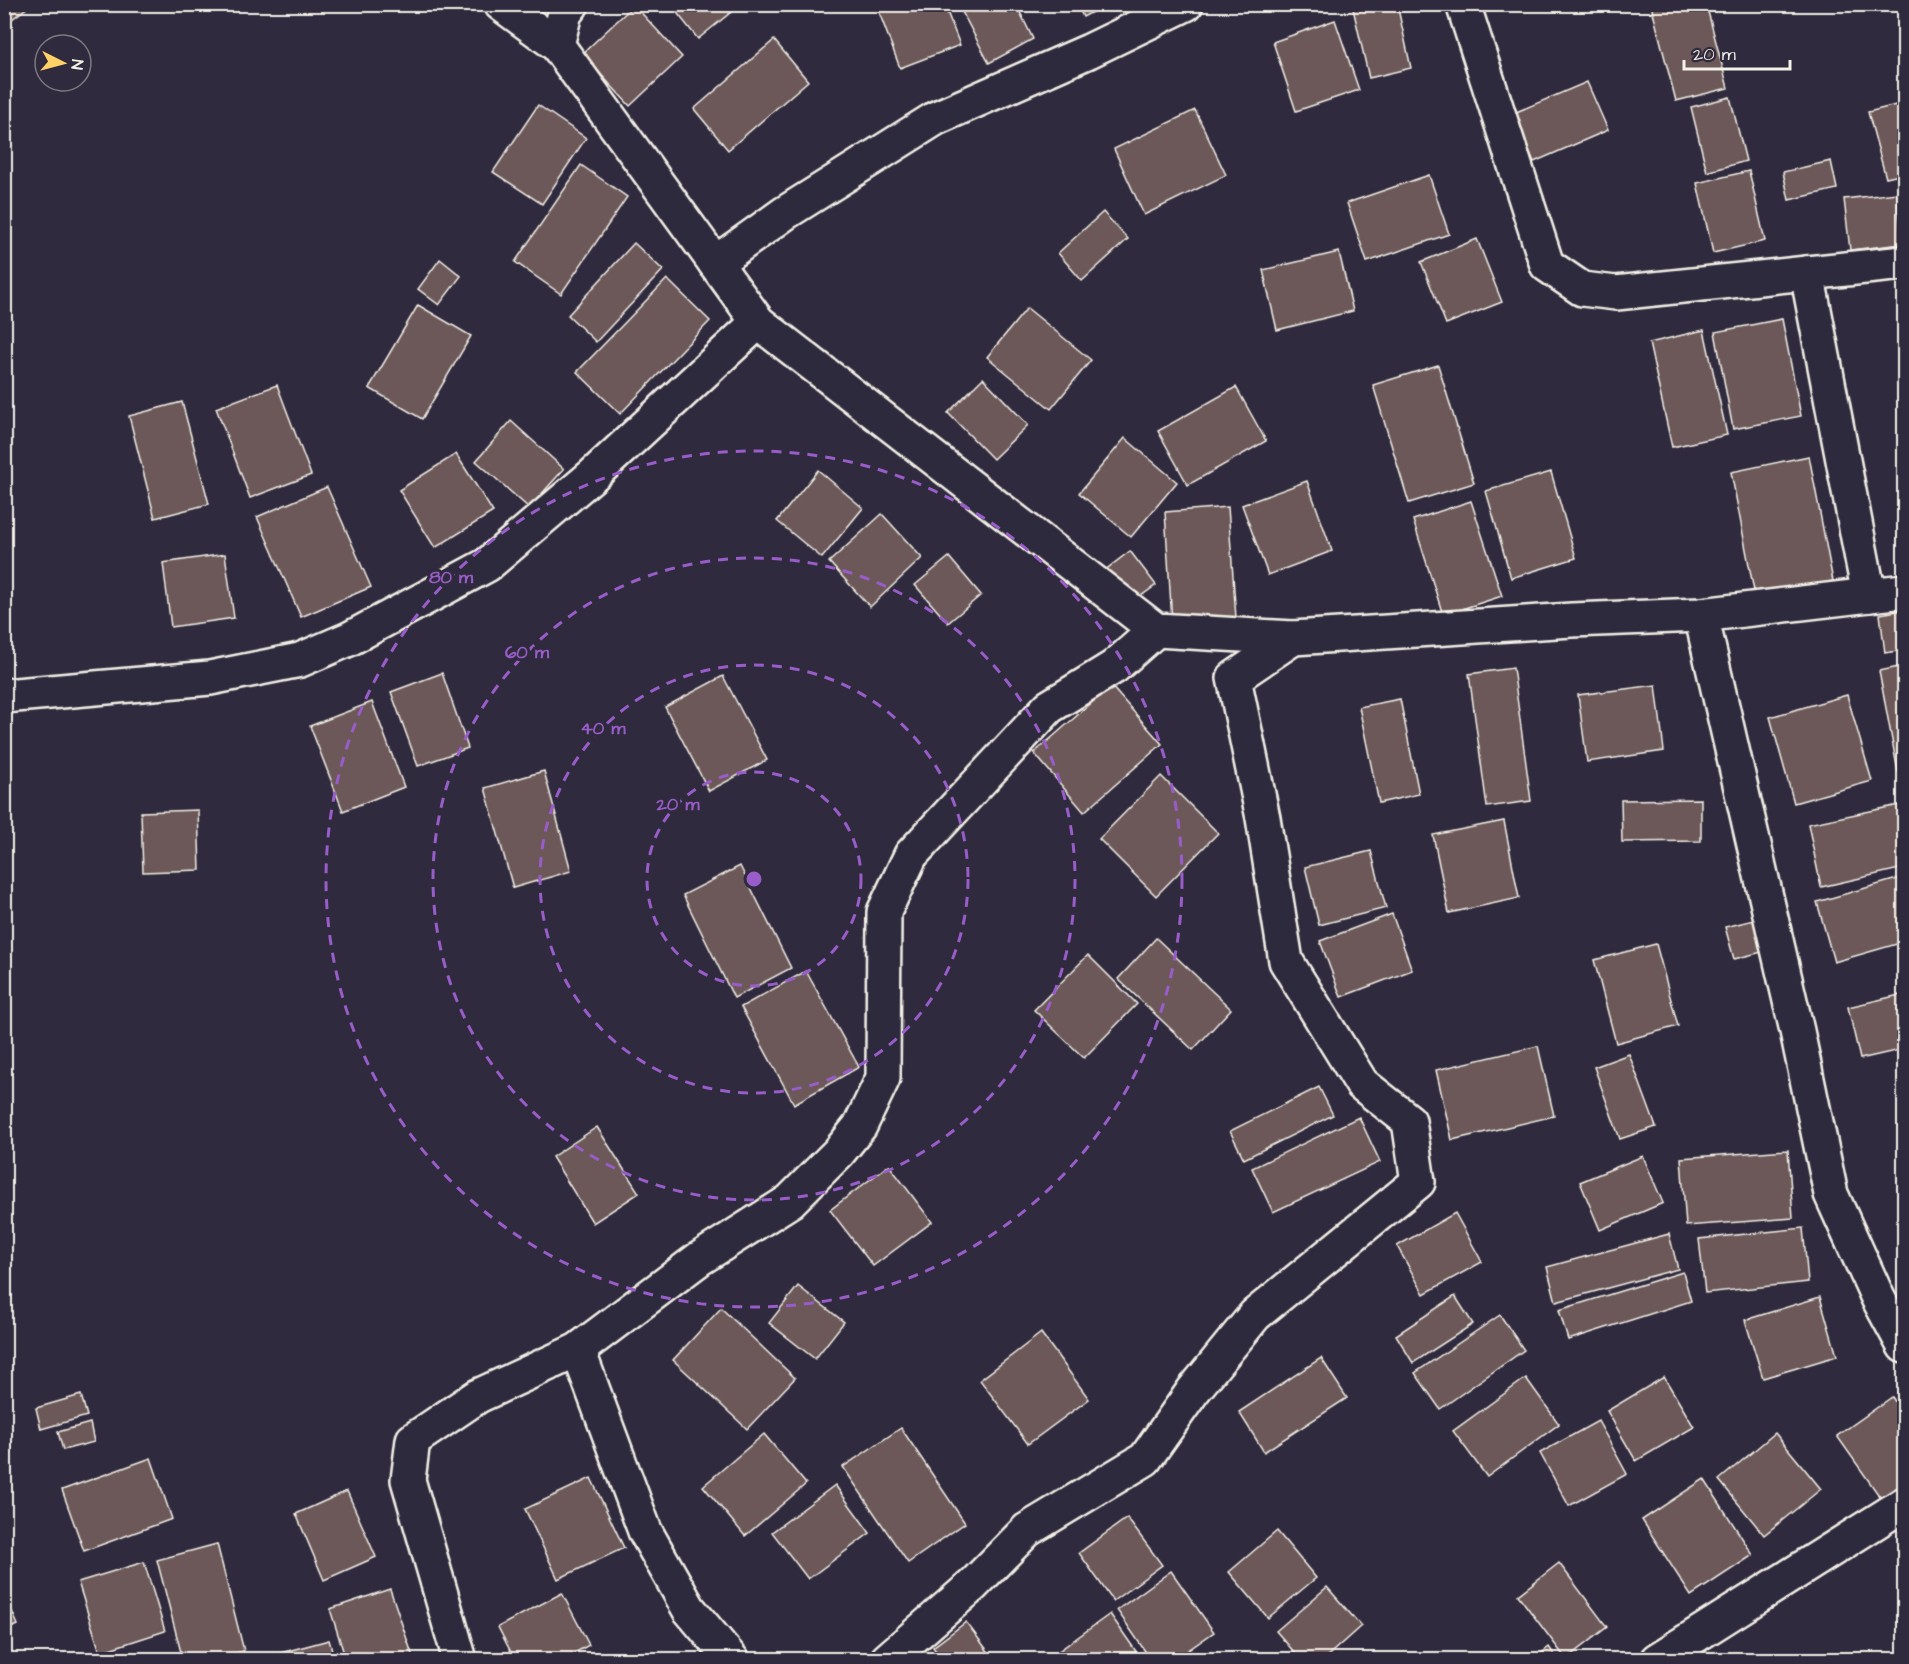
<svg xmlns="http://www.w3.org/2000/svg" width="1909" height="1664" font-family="'Architects Daughter',sans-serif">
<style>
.building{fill:#6c5859;stroke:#f4f1e8;stroke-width:1.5}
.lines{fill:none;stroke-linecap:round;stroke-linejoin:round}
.minor-casing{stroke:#f4f1e8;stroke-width:38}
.minor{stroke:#2f2a3d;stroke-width:33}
.ring{fill:none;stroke:#995dc9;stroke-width:3;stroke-dasharray:10 8}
.centre{fill:#995dc9;stroke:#2f2a3d;stroke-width:3}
.ring-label{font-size:18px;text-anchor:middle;font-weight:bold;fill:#995dc9;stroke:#2f2a3d;stroke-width:6;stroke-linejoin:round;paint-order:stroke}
</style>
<rect width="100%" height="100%" fill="#2f2a3d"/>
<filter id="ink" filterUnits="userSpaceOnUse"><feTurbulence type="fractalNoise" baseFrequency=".0167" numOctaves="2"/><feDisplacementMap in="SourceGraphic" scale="12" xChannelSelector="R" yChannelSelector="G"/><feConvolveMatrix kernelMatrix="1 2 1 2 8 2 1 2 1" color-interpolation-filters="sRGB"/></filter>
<g filter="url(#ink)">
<g class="building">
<path d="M4 4H32L4 25Z"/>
<path d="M670 4H741L698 39Z"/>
<path d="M876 4H944L960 45 900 68Z"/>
<path d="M963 4H1016L1033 39 989 63 959 6Z"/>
<path d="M1077 4H1107L1083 17Z"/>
<path d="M1352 4H1397L1411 68 1369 78Z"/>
<path d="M1706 4 1728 88 1676 101 1651 5Z"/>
<path d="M634 5 682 57 630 106 582 54Z"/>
<path d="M1335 20 1359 90 1296 111 1273 42Z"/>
<path d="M774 40 808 81 728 150 694 109Z"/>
<path d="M1587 82 1608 130 1534 162 1514 113Z"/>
<path d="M1730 97 1746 161 1707 172 1691 107Z"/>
<path d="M1904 103V174L1886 178 1868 112Z"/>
<path d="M538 105 586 138 542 204 493 172Z"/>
<path d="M1195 110 1226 175 1144 215 1114 149Z"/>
<path d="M1831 161 1837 189 1789 200 1783 172Z"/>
<path d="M581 165 627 197 561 294 515 262Z"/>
<path d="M1749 171 1765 241 1713 253 1697 183Z"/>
<path d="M1429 175 1449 234 1367 262 1347 203Z"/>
<path d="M1897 193 1902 244 1850 250 1844 199Z"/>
<path d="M1103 212 1128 239 1082 281 1058 253Z"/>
<path d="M1477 239 1502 302 1446 324 1421 262Z"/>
<path d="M634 243 663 270 596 342 568 315Z"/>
<path d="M1339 252 1353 311 1277 330 1263 270Z"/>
<path d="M440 259 461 276 439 305 418 289Z"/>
<path d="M667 279 710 321 620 414 577 372Z"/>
<path d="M418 305 471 336 422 419 369 388Z"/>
<path d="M1027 308 1091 360 1051 409 987 357Z"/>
<path d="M1782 319 1801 416 1733 429 1715 332Z"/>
<path d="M1704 330 1727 435 1672 447 1649 343Z"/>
<path d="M1438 365 1474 483 1409 503 1373 385Z"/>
<path d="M983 378 1028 425 993 459 948 413Z"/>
<path d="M277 385 311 475 250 498 216 408Z"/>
<path d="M1236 387 1266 441 1188 485 1158 431Z"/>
<path d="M182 402 209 504 155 518 129 416Z"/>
<path d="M511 421 564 469 529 508 476 461Z"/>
<path d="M1125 438 1177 482 1131 537 1079 493Z"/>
<path d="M456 454 493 512 435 548 399 490Z"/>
<path d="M1809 456 1833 581 1755 596 1731 472Z"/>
<path d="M818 470 863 508 822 558 777 521Z"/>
<path d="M1551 472 1576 558 1511 578 1486 491Z"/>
<path d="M1307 481 1332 551 1268 575 1242 505Z"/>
<path d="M327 487 371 587 301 617 257 517Z"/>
<path d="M1471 501 1502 596 1443 615 1413 520Z"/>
<path d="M1228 507 1236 618 1172 622 1165 512Z"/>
<path d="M882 514 922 558 870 607 829 562Z"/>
<path d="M1130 551 1156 585 1130 604 1104 571Z"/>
<path d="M225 554 234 618 171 627 163 563Z"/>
<path d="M949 557 981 595 948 623 915 585Z"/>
<path d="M1904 610V650L1885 653 1880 614Z"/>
<path d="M1904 666V770L1898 772 1879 671Z"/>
<path d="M1513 668 1531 801 1487 807 1469 674Z"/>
<path d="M442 673 468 748 418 766 391 692Z"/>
<path d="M723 676 767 760 709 791 665 707Z"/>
<path d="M1656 685 1664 751 1587 762 1578 695Z"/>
<path d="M1111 686 1162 744 1084 812 1034 753Z"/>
<path d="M1847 695 1872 781 1794 803 1770 717Z"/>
<path d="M1400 699 1419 794 1379 803 1359 707Z"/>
<path d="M372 702 404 787 343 811 310 726Z"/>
<path d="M544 771 571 871 513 888 485 788Z"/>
<path d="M1161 776 1218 833 1156 896 1099 839Z"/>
<path d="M1701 799V841L1622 842 1621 800Z"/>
<path d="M1904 804V868L1821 887 1808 824Z"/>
<path d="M198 810 200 870 143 872 141 812Z"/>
<path d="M1504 821 1519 898 1449 913 1433 835Z"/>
<path d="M1371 851 1386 908 1319 925 1305 867Z"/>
<path d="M740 866 791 968 734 998 683 895Z"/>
<path d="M1904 877V942L1834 962 1817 902Z"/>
<path d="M1392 914 1412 970 1341 997 1320 941Z"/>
<path d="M1754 920 1762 952 1734 959 1725 927Z"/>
<path d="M1156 938 1231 1009 1193 1050 1118 979Z"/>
<path d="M1656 944 1678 1026 1616 1043 1594 960Z"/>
<path d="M1088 955 1137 1004 1084 1058 1034 1010Z"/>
<path d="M806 971 859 1067 794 1104 741 1007Z"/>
<path d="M1904 994V1049L1860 1059 1848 1007Z"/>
<path d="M1538 1046 1554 1116 1452 1140 1436 1070Z"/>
<path d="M1629 1054 1656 1127 1620 1139 1594 1067Z"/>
<path d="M1319 1087 1333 1115 1244 1159 1230 1131Z"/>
<path d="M1359 1117 1380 1162 1273 1212 1252 1168Z"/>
<path d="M597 1127 639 1193 593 1223 552 1157Z"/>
<path d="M1788 1150 1793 1218 1686 1226 1681 1158Z"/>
<path d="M1643 1156 1663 1203 1600 1230 1580 1182Z"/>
<path d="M889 1165 932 1222 873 1266 830 1210Z"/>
<path d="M1455 1213 1482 1262 1424 1294 1397 1246Z"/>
<path d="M1803 1228 1808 1282 1705 1293 1699 1239Z"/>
<path d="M1669 1234 1678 1269 1556 1302 1547 1267Z"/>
<path d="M1683 1272 1691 1301 1568 1340 1559 1310Z"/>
<path d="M798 1286 844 1322 815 1359 769 1323Z"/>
<path d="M1455 1296 1473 1324 1413 1363 1396 1335Z"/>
<path d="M1820 1297 1837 1356 1763 1378 1745 1320Z"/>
<path d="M721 1308 795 1378 747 1429 673 1360Z"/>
<path d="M1500 1315 1524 1350 1440 1409 1415 1373Z"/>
<path d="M1041 1333 1089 1399 1028 1444 980 1380Z"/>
<path d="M1321 1358 1347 1398 1264 1452 1239 1412Z"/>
<path d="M1664 1377 1694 1427 1636 1461 1607 1411Z"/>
<path d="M1526 1378 1559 1424 1487 1477 1453 1431Z"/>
<path d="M81 1395 87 1416 41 1429 36 1408Z"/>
<path d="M1892 1397 1904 1415V1490L1885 1504 1837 1436Z"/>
<path d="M1598 1421 1627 1474 1569 1506 1540 1453Z"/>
<path d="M90 1423 94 1442 63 1450 58 1432Z"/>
<path d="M901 1428 965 1523 908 1563 843 1467Z"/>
<path d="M1775 1433 1821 1489 1764 1535 1719 1480Z"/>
<path d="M764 1434 806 1484 745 1536 703 1486Z"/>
<path d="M151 1458 172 1519 84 1551 62 1490Z"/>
<path d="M591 1478 624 1548 558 1579 525 1509Z"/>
<path d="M1704 1479 1753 1555 1691 1596 1642 1520Z"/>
<path d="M835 1485 870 1533 808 1579 772 1532Z"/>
<path d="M347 1491 376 1557 324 1580 296 1514Z"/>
<path d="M1127 1518 1162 1565 1113 1601 1079 1553Z"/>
<path d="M1277 1531 1316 1578 1268 1618 1229 1572Z"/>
<path d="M217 1544 244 1651 210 1660H183L157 1560Z"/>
<path d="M144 1562 165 1631 100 1652 78 1582Z"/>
<path d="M1559 1563 1607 1627 1566 1659 1518 1595Z"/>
<path d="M1171 1571 1214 1632 1174 1660H1151L1117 1610Z"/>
<path d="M1327 1587 1361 1626 1323 1660H1301L1276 1631Z"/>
<path d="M390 1589 414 1660H346L330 1609Z"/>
<path d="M4 1593 18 1625 4 1631Z"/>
<path d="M562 1593 589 1645 562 1660H515L498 1627Z"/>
<path d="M1110 1614 1142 1660H1050L1049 1658Z"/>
<path d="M966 1622 993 1658 991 1660H942L933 1647Z"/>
<path d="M329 1640 335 1660H270L269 1656Z"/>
<path d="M1549 1647 1558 1660H1533Z"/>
</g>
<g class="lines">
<g class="minor-casing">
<g id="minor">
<path d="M501 4 557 45"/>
<path d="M572 4 565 13 557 45 758 322 1156 630 1293 638 1572 620 1701 615 1904 591"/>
<path d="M1463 4 1547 265 1582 289 1616 293 1807 273"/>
<path d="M715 263 785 213 936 118 1089 51 1186 4"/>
<path d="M1869 595 1807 273 1904 263"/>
<path d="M1701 615 1797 1031 1831 1194 1878 1298 1904 1346"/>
<path d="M4 696 210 678 300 660 349 639 487 565 593 475 758 322"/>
<path d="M578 1350 645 1531 689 1609 732 1660"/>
<path d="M460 1660 408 1480 413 1440 478 1396 578 1350 699 1259 790 1201 839 1152 860 1126 883 1078 884 912 911 855 1049 707 1114 667 1156 630"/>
<path d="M887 1660 973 1585 1027 1530 1145 1459 1193 1391 1255 1315 1418 1182 1409 1121 1362 1084 1286 961 1263 818 1234 678 1293 638"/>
<path d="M1657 1660 1904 1504"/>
</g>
</g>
<use href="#minor" class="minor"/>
</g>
</g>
<g class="ring">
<circle cx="754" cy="879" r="107"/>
<circle cx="754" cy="879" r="214"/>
<circle cx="754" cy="879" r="321"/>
<circle cx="754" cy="879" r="428"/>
</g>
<circle cx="754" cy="879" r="9" class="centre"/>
<g class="ring-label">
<text x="451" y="583">80 m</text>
<text x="527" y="658">60 m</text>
<text x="603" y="734">40 m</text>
<text x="678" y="810">20 m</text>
</g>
<rect width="1909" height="1664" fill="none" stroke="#2f2a3d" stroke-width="24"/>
<rect x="12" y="12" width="1885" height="1640" fill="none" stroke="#f4f1e8" stroke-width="2" filter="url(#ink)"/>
<g transform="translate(63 63) rotate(96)"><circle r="28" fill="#2f2a3d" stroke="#7e7a81" stroke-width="1.5"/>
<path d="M0-4.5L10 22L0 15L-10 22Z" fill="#ffd166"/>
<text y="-9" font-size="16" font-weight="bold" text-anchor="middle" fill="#f4f1e8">N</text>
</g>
<path d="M1684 60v9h106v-9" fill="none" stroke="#f4f1e8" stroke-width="3"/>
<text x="1693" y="60" font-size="18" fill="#f4f1e8" stroke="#2f2a3d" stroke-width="4.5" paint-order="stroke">20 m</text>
</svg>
